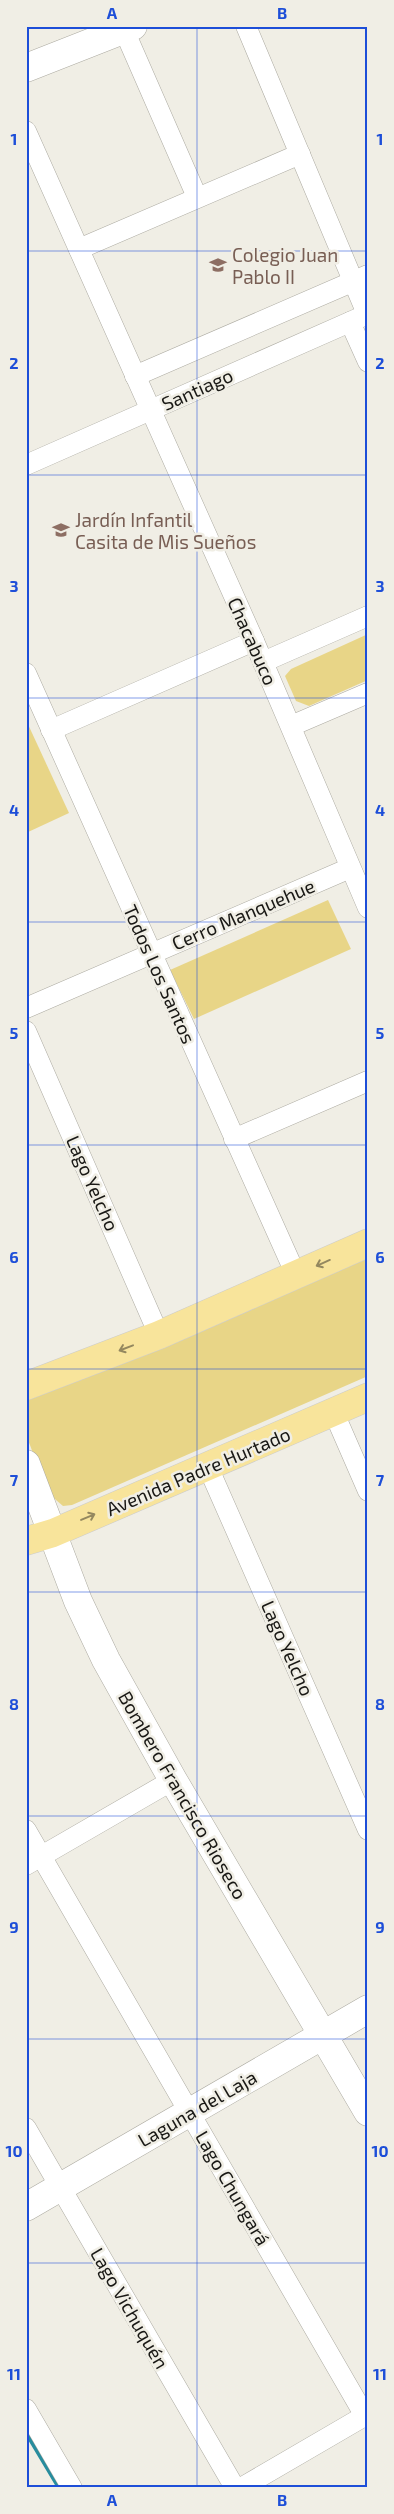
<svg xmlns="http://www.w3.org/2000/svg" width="394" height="2514" font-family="'Exo 2',sans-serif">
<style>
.green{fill:#e8d587}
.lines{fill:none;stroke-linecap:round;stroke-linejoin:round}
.stream{stroke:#288d9e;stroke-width:5.5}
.street-casing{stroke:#adaba2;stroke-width:21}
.secondary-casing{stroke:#adaba2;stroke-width:29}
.primary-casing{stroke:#ccc;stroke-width:29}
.street{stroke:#fff;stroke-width:20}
.secondary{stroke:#fff;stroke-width:28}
.primary{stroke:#f8e49b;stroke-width:28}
.oneway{stroke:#94885f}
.grid{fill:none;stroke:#1d4ed8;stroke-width:1;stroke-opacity:0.55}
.labels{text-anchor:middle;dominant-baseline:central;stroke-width:5;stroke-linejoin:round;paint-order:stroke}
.education-label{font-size:19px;fill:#785e54;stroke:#f0eee5;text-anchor:start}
.street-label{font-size:19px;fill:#191815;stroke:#f0eee5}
.neatline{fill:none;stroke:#1d4ed8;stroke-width:2}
.grid-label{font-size:16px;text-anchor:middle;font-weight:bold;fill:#1d4ed8}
</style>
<rect width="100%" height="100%" fill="#f0eee5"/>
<g class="green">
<path d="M368 634V680L309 706 296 701 285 676 291 669Z"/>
<path d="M26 720 69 813 26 833Z"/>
<path d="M328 900 351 949 194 1019 170 970Z"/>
<path d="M368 1253V1376L72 1505 63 1506 49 1494 26 1435V1402L33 1396Z"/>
</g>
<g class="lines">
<path class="stream" d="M26 2431 60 2488"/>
<g class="street-casing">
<g id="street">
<path d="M246 26 367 314"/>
<path d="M124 30 197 197"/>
<path d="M26 131 254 641 368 908"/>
<path d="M79 249 300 154"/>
<path d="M350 322 368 362"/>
<path d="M135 376 368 275"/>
<path d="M26 465 368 314"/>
<path d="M263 662 368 616"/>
<path d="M26 673 296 1275"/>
<path d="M291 726 368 693"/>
<path d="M51 730 254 641"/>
<path d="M26 1008 350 868"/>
<path d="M26 1031 159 1335"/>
<path d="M234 1139 368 1081"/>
<path d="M334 1413 368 1491"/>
<path d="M208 1467 368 1830"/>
<path d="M26 1830 365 2416"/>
<path d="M26 1865 173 1780"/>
<path d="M26 2128 235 2488"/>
<path d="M26 2409 72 2488"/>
<path d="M241 2488 368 2414"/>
</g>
</g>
<g class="secondary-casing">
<g id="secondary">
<path d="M26 68 133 26"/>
<path d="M26 1464 78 1601 106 1660 173 1780 368 2112"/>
<path d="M26 2207 368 2009"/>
</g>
</g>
<g class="primary-casing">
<g id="primary">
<path d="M26 1386 159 1335 368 1243"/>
<path d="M26 1541 53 1533 368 1397"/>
</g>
</g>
<use href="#street" class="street"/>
<use href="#secondary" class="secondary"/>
<use href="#primary" class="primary"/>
</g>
<defs><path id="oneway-shaft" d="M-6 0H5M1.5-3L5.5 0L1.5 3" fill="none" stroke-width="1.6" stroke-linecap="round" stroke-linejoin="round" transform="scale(1.25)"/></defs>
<g class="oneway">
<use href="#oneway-shaft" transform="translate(323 1263) rotate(156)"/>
<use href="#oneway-shaft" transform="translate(126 1348) rotate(159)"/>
<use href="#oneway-shaft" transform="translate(88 1517) rotate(-23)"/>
</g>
<path class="grid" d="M197 26V2488M26 251H368M26 475H368M26 698H368M26 922H368M26 1145H368M26 1369H368M26 1592H368M26 1816H368M26 2039H368M26 2263H368"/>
<defs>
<g id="school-bare" transform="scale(1.35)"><path d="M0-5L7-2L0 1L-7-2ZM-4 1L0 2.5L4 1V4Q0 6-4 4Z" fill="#8d6e63" stroke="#f0eee5" stroke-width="2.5" paint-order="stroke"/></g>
</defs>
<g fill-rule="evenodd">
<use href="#school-bare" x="218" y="265"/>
<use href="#school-bare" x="61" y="530"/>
</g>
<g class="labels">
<g class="education-label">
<text x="232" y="254">Colegio Juan<tspan x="232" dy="22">Pablo II</tspan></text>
<text x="75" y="519">Jardín Infantil<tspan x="75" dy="22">Casita de Mis Sueños</tspan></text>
</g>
<g class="street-label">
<text transform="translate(197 389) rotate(-24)">Santiago</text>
<text transform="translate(253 641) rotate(66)">Chacabuco</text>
<text transform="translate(243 914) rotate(-23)">Cerro Manquehue</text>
<text transform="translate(160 974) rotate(66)">Todos Los Santos</text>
<text transform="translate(93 1183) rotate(66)">Lago Yelcho</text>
<text transform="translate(198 1471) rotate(-23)">Avenida Padre Hurtado</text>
<text transform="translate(288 1648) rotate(66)">Lago Yelcho</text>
<text transform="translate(183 1795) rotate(60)">Bombero Francisco Rioseco</text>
<text transform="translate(197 2108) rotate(-30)">Laguna del Laja</text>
<text transform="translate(233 2188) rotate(60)">Lago Chungará</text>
<text transform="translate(130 2308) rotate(60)">Lago Vichuquén</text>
</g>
</g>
<rect width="394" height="2514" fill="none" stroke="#f0eee5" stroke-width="55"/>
<rect x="28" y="28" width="338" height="2458" class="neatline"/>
<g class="grid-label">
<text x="112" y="19">A</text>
<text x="282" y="19">B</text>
<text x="14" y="145">1</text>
<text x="380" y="145">1</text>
<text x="14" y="369">2</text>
<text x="380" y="369">2</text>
<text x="14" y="592">3</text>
<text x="380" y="592">3</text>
<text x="14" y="816">4</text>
<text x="380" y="816">4</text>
<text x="14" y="1039">5</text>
<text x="380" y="1039">5</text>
<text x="14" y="1263">6</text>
<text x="380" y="1263">6</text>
<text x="14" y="1486">7</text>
<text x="380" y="1486">7</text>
<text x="14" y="1710">8</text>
<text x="380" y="1710">8</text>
<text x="14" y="1933">9</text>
<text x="380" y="1933">9</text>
<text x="14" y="2157">10</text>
<text x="380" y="2157">10</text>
<text x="14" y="2380">11</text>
<text x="380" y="2380">11</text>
<text x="112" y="2506">A</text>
<text x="282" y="2506">B</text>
</g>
</svg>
